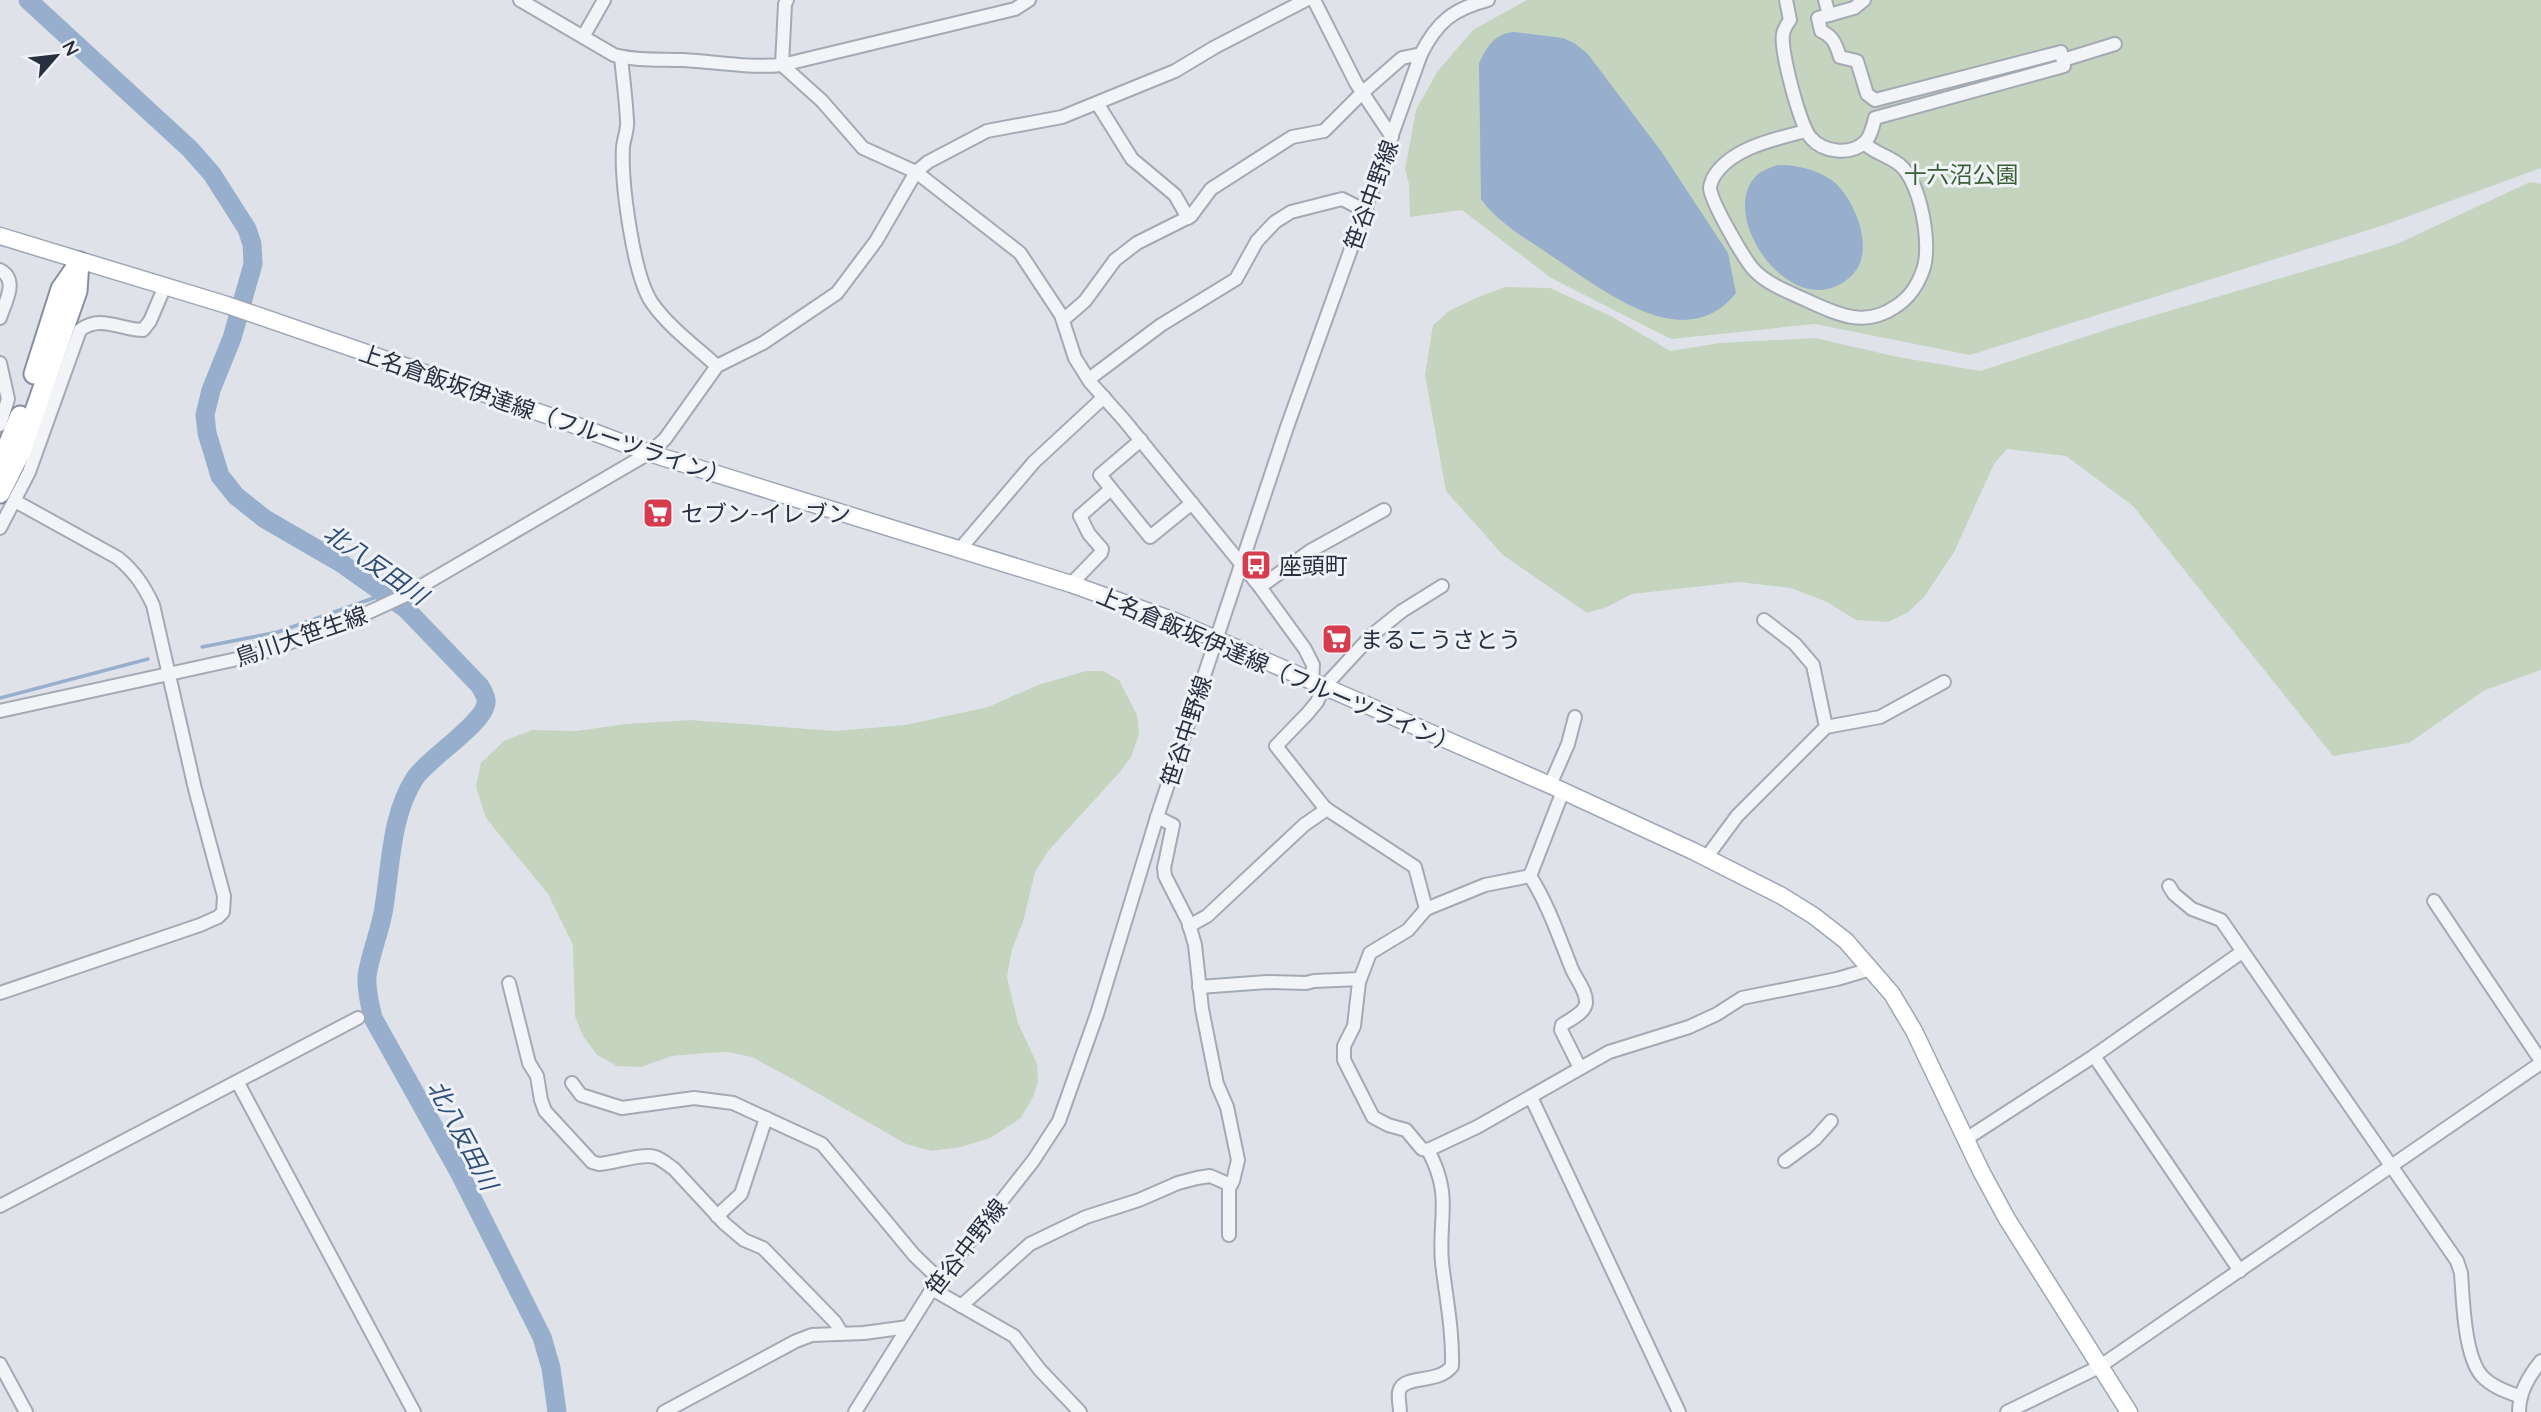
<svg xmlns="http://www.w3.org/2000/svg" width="2541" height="1412" font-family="Quicksand,'Noto Sans JP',sans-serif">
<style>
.green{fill:#c4d4bf}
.water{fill:#97afcc}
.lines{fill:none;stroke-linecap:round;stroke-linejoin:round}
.stream{stroke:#97afcc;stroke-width:3.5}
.river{stroke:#97afcc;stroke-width:19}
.minor-casing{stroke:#a4aab3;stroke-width:16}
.major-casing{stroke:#9da6b6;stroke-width:19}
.highway-casing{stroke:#858fa1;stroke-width:23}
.minor{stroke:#f2f4f7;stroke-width:12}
.major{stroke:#fff;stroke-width:16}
.highway{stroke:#fff;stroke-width:19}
.labels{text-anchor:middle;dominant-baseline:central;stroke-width:6;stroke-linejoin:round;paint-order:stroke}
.park-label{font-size:23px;fill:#3a5e33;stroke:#eff2f7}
.street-label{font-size:23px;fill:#273041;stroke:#eff2f7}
.poi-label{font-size:23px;fill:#273041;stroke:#eff2f7;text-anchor:start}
.water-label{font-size:24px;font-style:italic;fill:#2e4d78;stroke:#eff2f7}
</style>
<rect width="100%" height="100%" fill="#dfe3e9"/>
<g class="green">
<path d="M1527 0H2541V168L2387 224 1970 355 1815 324 1671 339 1551 278 1462 210 1410 217 1409 184 1405 170 1416 110 1437 72 1473 30Z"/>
<path d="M2530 182 2541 184V670L2485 690 2409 743 2333 756 2133 506 2066 456 2007 449 1994 464 1954 552 1924 597 1907 613 1888 622 1856 620 1827 602 1791 588 1739 582 1632 594 1607 607 1587 613 1503 555 1446 491 1425 375 1433 325 1449 311 1478 297 1505 287 1550 288 1611 316 1670 351 1720 343 1815 338 1898 357 1980 371 2118 326 2397 244Z"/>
<path d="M1086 671H1103L1119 680 1137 715 1139 734 1131 757 1119 773 1048 851 1035 872 1023 922 1012 949 1007 977 1018 1023 1037 1064 1038 1081 1034 1095 1021 1118 990 1138 961 1147 931 1151 906 1144 791 1078 752 1057 728 1052 705 1053 672 1056 641 1067 617 1066 597 1055 583 1036 575 1016 573 945 548 894 486 818 476 787 481 763 504 741 532 730 576 731 626 724 690 720 835 731 905 725 988 707 1038 685Z"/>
</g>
<g class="water">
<path d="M1515 32 1563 38 1574 43 1587 53 1661 151 1728 253 1736 293C1685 357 1605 291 1556 259 1533 243 1496 222 1481 199L1479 64C1486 47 1495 33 1515 32Z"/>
<path d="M1777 165C1796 164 1818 170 1833 181 1855 199 1875 249 1854 273 1798 334 1712 215 1758 174 1763 170 1772 167 1777 165Z"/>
</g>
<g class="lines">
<g class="stream">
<path d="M202 647 278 632 385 594"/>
<path d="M0 698 148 659"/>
</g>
<path class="river" d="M28 0 190 149 212 174 247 229 252 244 253 264 232 338 211 390 205 415 207 433 220 476 236 496 265 519 341 563 406 609 480 686C482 690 486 696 486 700 489 721 429 757 415 778 390 816 391 869 383 913 379 934 370 955 367 976 366 990 370 1005 373 1018L459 1172 542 1337 551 1368 557 1412"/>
<g class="minor-casing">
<g id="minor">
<path d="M520 0 614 55C637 61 660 59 684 60 717 62 749 68 782 65L822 101 863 148 916 172 1020 253 1061 315 1075 358 1090 382 1124 420 1260 587 1305 649 1313 665 1312 681"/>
<path d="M787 0 785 4 782 65 1015 9 1029 0"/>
<path d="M1314 0 1356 83 1392 137"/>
<path d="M1786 0 1790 20C1787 24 1784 29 1783 34 1780 50 1800 126 1811 138 1823 152 1850 156 1865 142 1871 136 1873 126 1875 118L2064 66 2061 52 1875 100 1867 94 1857 61 1840 57C1836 45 1834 37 1821 31L1818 18 1829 15 1825 0"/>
<path d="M1829 15 1854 8 1864 0"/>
<path d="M583 37 604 0"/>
<path d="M621 57C623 78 626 99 627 121 628 129 624 138 623 147 621 182 633 275 652 303 669 327 695 346 717 366"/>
<path d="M2063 60 2115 44"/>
<path d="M1097 103 1132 159 1175 195 1188 218"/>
<path d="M1806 131C1775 139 1730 148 1713 178 1712 181 1710 185 1710 188 1711 202 1745 261 1755 271 1769 285 1789 292 1806 300 1837 314 1864 328 1895 307 1909 298 1917 287 1923 270 1932 246 1921 183 1900 165 1889 156 1874 153 1864 143"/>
<path d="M0 270C19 280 5 302 0 318"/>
<path d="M1063 320 1085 301 1115 260 1137 243 1191 216 1211 189 1292 137 1324 131 1362 93 1402 58 1421 54"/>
<path d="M0 363 8 399 0 425"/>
<path d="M1089 379 1161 325 1236 279 1257 241 1275 222 1291 212 1342 199 1364 210"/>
<path d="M1141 440 1100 475 1150 537 1192 503"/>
<path d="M0 528 29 472 80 330C101 314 120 330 143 330L150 321 165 286"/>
<path d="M960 549 1034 462 1104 397"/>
<path d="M1071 584 1101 553 1102 549 1089 534 1080 516 1111 489"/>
<path d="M1260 587 1310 551 1384 510"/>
<path d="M0 711 255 655 352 620 406 595 649 453 665 439 717 366 763 343 837 293 876 241 916 172 928 162 987 131 1062 117 1175 71 1215 47 1306 0"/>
<path d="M1826 727 1880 717 1944 682"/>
<path d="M1550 785 1568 744 1575 717"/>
<path d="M1157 817 1173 825 1164 868 1165 876 1188 921 1195 945 1202 1009 1217 1084 1227 1107 1238 1160 1233 1181 1229 1188V1235"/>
<path d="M1706 858 1737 816 1826 727 1813 665 1795 644 1764 620"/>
<path d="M1530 876 1563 791"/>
<path d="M2169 886 2174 894 2192 909 2221 920 2457 1261 2461 1273C2463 1299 2464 1356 2482 1376 2492 1387 2508 1392 2521 1397"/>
<path d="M2434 901 2541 1061"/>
<path d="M1426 909 1415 867 1325 808 1276 746 1307 714 1317 702 1323 688 1372 635 1402 611 1442 586"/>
<path d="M1189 926 1207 916 1304 825 1327 809"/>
<path d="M509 983 529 1063 537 1076 541 1100 545 1111 592 1162 599 1164C613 1163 643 1153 655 1157 662 1159 668 1165 674 1169L725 1224 744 1240 763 1248 835 1322 841 1332"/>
<path d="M1199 987 1267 982 1306 983 1314 981 1360 979"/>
<path d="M0 993 200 925 218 917 223 912 224 896 195 789 153 605C144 586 135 572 118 558L15 501"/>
<path d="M2094 1056 2240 1271"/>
<path d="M238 1083 414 1412"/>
<path d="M572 1083 581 1095 622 1108 694 1098 733 1103 822 1144 914 1255 940 1280"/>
<path d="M1531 1097 1679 1412"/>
<path d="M1966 1139 2094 1056 2242 952"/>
<path d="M1428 1150 1422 1149 1406 1130 1388 1125 1373 1117 1344 1060V1046L1354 1026 1359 982 1370 953 1408 930 1426 909 1485 885 1530 876C1548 904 1559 937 1571 967 1575 978 1587 991 1586 1003 1585 1013 1569 1020 1562 1025L1561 1030 1580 1068"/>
<path d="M1785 1161 1815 1139 1831 1121"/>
<path d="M0 1206 358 1018"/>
<path d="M717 1216 741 1194 766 1118"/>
<path d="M932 1289 1014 1336 1040 1370 1080 1412"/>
<path d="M961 1306 1030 1244 1086 1217 1139 1200 1178 1183 1197 1178 1210 1176 1231 1185"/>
<path d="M0 1364 26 1412"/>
<path d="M664 1412 796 1341 812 1335 864 1333 908 1327"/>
<path d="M855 1412 932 1289 1033 1161 1059 1121 1097 1014 1157 817 1287 427 1421 54C1437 22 1453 9 1488 0"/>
<path d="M1400 1412C1400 1405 1397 1394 1400 1389 1406 1375 1439 1384 1452 1366 1453 1331 1446 1297 1442 1263 1438 1217 1453 1197 1428 1150L1477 1127 1609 1052 1689 1027 1717 1014 1742 998 1837 979 1871 969"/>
<path d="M2007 1412 2099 1367 2541 1063"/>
<path d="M2519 1412C2519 1392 2529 1376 2541 1361"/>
</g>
</g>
<g class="major-casing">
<path id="major" d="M0 236 227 305 567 422 649 453 1071 584 1172 620 1550 785 1693 851 1782 896 1814 916 1846 941 1892 994 1914 1031 1981 1171 2007 1219 2129 1412"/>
</g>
<g class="highway-casing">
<g id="highway">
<path d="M34 374 61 289 77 266"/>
<path d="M0 465 20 416"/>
<path d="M0 493 21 451 77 291 79 262"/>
</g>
</g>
<use href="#minor" class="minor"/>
<use href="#major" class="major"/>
<use href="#highway" class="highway"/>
</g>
<defs>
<g id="supermarket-square" transform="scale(1.575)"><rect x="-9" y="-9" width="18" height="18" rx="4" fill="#d73b4e" stroke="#eff2f7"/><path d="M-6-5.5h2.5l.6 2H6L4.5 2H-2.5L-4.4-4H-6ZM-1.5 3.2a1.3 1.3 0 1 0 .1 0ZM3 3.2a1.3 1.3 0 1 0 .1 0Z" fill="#fff"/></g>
<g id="bus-square" transform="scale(1.575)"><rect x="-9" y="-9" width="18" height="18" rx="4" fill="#d73b4e" stroke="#eff2f7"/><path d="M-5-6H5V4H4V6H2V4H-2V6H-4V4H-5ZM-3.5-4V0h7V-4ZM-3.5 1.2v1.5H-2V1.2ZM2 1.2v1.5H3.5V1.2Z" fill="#fff"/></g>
</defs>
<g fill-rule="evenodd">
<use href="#supermarket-square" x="658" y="513"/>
<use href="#bus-square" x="1256" y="565"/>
<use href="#supermarket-square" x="1337" y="639"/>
</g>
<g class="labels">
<g class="park-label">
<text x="1961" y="174">十六沼公園</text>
</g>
<g class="street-label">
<text transform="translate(1371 195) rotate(-70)">笹谷中野線</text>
<text transform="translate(545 415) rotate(19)">上名倉飯坂伊達線（フルーツライン）</text>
<text transform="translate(301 636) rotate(-19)">鳥川大笹生線</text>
<text transform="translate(1278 670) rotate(23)">上名倉飯坂伊達線（フルーツライン）</text>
<text transform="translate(1186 731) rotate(-72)">笹谷中野線</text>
<text transform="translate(966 1247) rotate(-52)">笹谷中野線</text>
</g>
<g class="poi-label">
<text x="681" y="513">セブン-イレブン</text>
<text x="1279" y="565">座頭町</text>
<text x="1360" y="639">まるこうさとう</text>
</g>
<g class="water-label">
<text transform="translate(376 564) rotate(35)">北八反田川</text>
<text transform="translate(463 1135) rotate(62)">北八反田川</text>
</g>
</g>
<g transform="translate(56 56) rotate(62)" stroke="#eff2f7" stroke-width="5" paint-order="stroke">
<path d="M0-5L12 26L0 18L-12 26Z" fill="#273041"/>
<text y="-10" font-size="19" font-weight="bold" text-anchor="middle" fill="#273041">N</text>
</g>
</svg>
